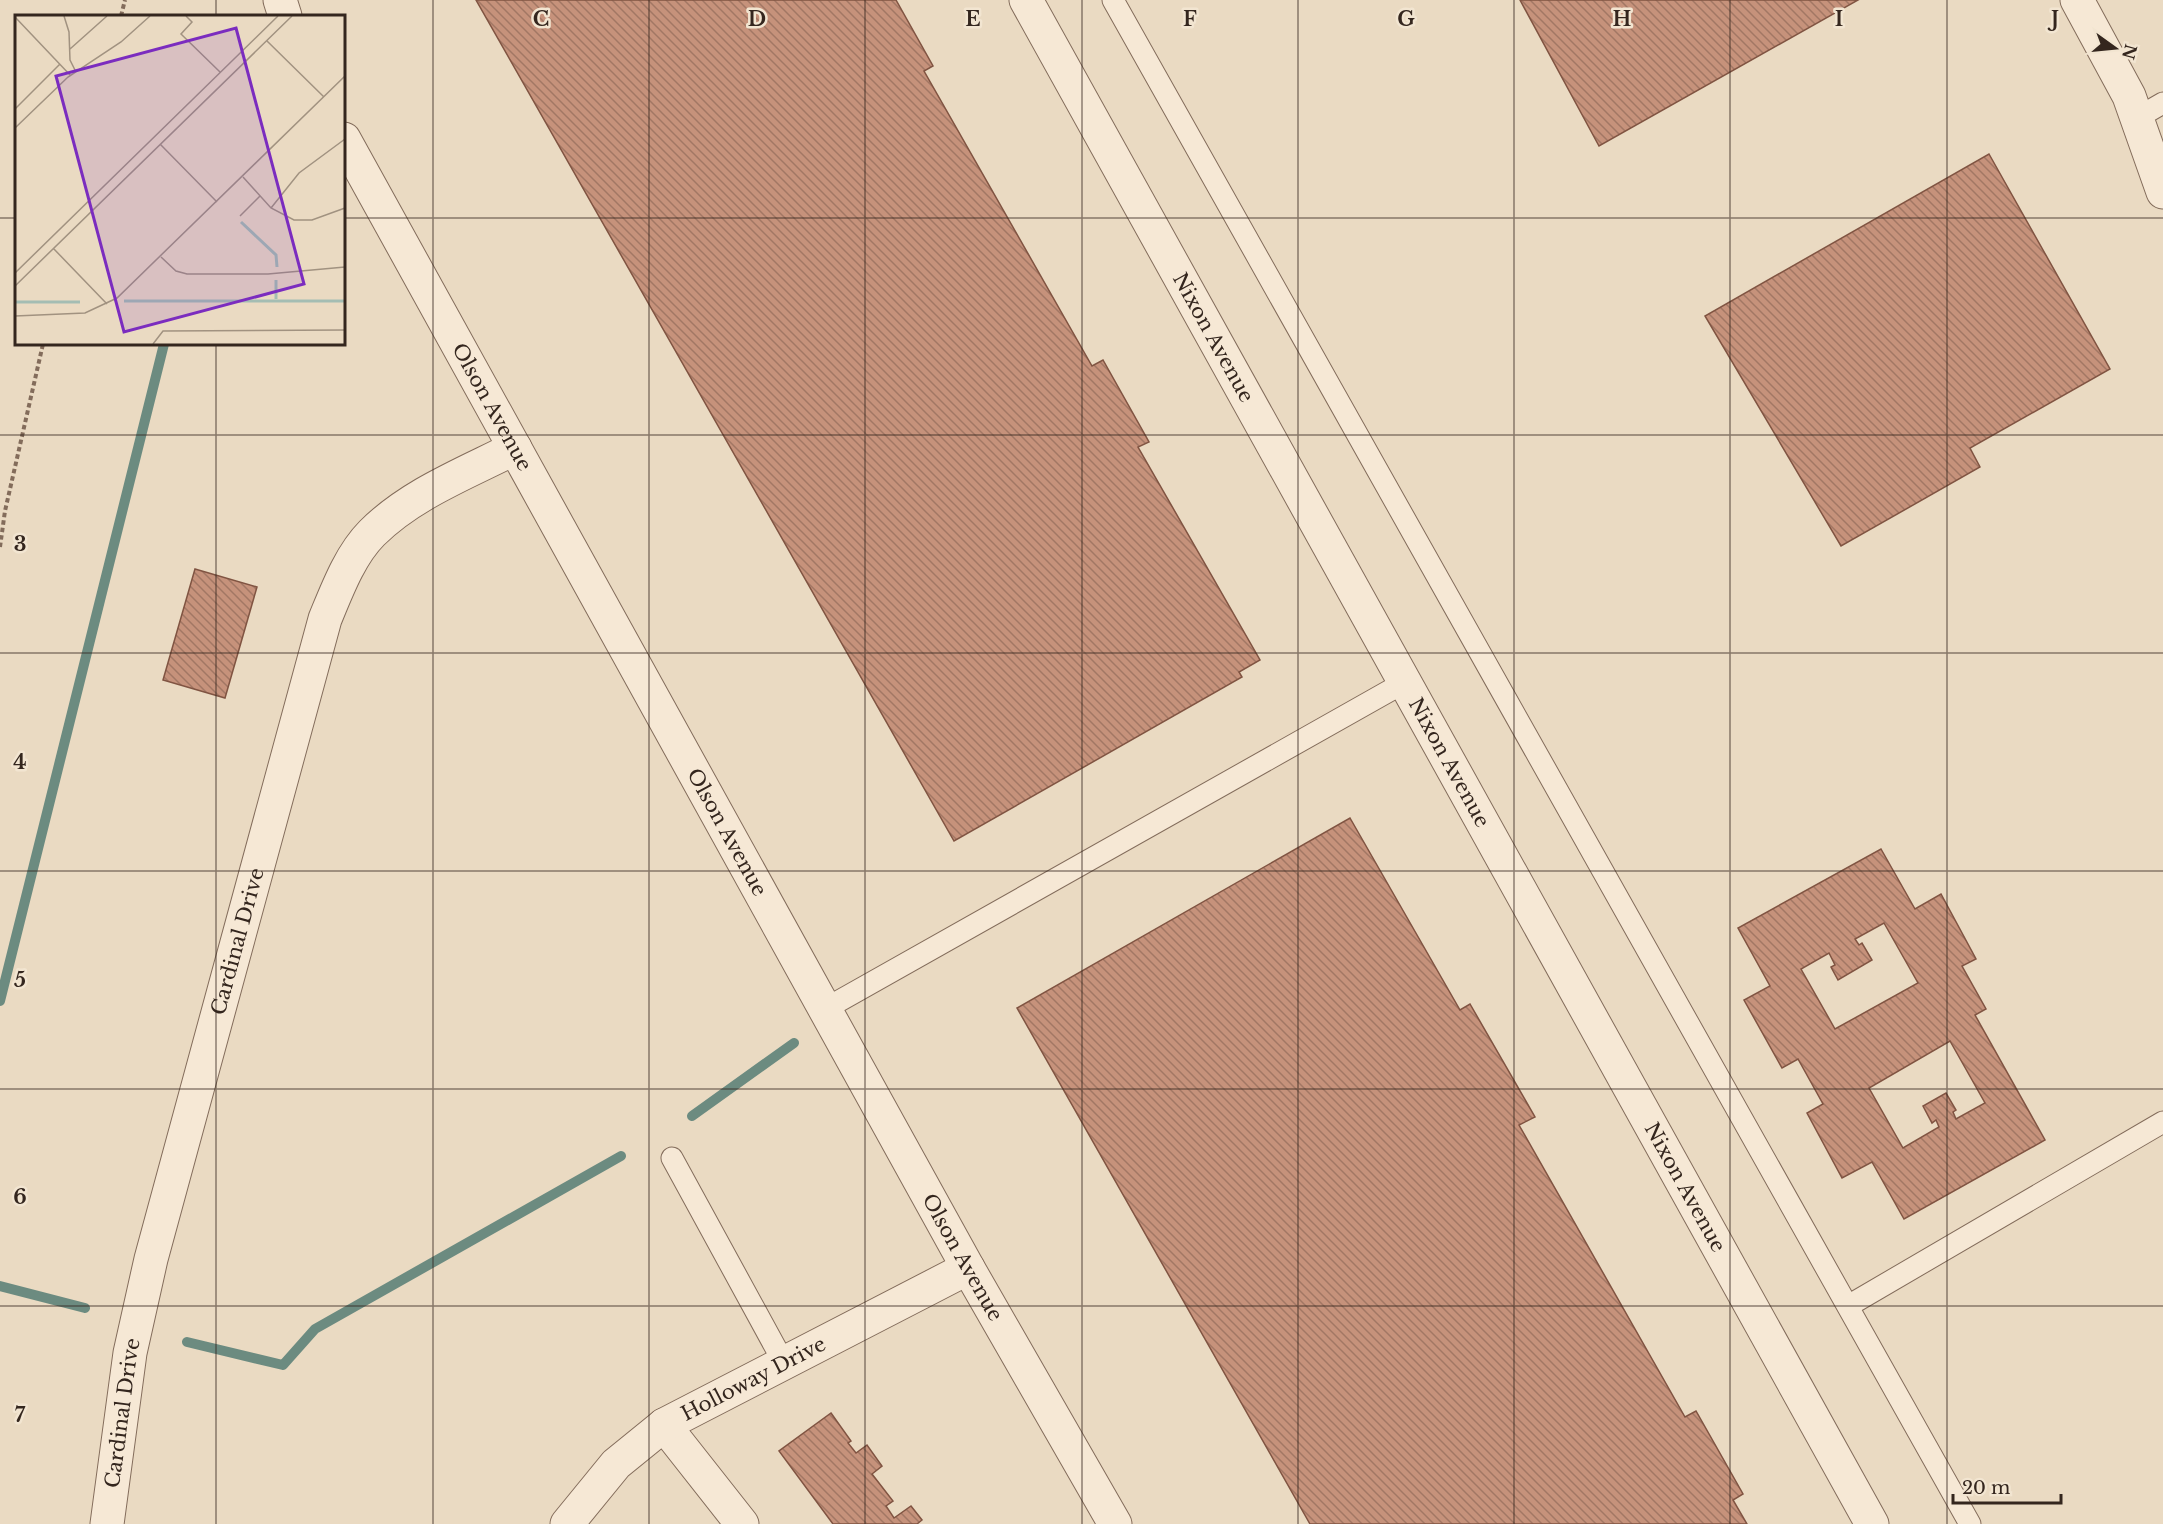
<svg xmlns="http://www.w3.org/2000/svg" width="2163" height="1524" font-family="'Libre Baskerville',serif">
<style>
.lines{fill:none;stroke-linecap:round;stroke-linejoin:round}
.stream{stroke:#6c8b80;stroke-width:10}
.building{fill:url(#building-back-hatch);stroke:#805442;stroke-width:1.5;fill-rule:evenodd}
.lane-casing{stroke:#836c5b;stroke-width:23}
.street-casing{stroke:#836c5b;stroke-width:35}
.path{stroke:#836c5b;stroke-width:4;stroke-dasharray:4.5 3;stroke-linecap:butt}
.lane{stroke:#f6e8d5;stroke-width:21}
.street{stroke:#f6e8d5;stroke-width:33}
.grid{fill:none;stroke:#34261e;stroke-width:1.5;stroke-opacity:0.55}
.labels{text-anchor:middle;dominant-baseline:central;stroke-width:5;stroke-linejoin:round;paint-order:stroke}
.street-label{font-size:20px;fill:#34261e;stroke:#f2e5d1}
.inset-river{fill:none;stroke:#a4bdb3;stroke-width:3}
.inset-road{fill:none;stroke:#a19280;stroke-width:1.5}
.view{fill:#7b2cbf;fill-opacity:0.15;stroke:#7b2cbf;stroke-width:3}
.inset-edge{fill:none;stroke:#34261e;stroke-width:3}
.grid-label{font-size:20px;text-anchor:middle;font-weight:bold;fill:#34261e;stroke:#f2e5d1;stroke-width:5;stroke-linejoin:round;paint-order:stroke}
</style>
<defs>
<pattern id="building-back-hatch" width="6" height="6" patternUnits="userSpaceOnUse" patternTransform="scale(1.5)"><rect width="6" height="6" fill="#c6927b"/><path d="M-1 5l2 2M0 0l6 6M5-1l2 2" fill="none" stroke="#a27764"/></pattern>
</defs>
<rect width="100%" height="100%" fill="#eadac2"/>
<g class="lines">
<g class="stream">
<path d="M0 1001 164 344"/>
<path d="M692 1116 794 1043"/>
<path d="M0 1286 85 1308"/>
<path d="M187 1342 283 1365 315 1329 621 1156"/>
</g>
</g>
<g class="building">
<path d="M476 0H896L933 66 924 71 1092 366 1103 360 1149 442 1138 447 1260 660 1239 672 1242 677 954 841Z"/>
<path d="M1520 0H1858L1599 146Z"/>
<path d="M1989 154 2110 369 1970 448 1980 467 1841 546 1705 316Z"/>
<path d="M195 569 257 587 225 698 163 680Z"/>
<path d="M1350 818 1460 1010 1470 1004 1535 1117 1519 1125 1685 1417 1696 1411 1743 1494 1733 1500 1747 1524H1310L1017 1008Z"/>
<path d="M1881 849 1915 909 1941 894 1976 959 1962 966 1986 1009 1975 1015 2045 1140 1904 1219 1872 1162 1842 1178 1807 1113 1823 1104 1798 1059 1782 1068 1744 1000 1770 986 1738 928ZM1884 923 1918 983 1835 1029 1801 969 1829 953 1835 965 1831 967 1838 980 1872 960 1862 943 1859 945 1855 939ZM1950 1041 1985 1103 1956 1119 1953 1112 1956 1110 1946 1093 1923 1106 1932 1123 1936 1120 1939 1127 1903 1148 1869 1088Z"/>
<path d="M831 1413 851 1441 848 1443 856 1453 867 1445 882 1466 872 1474 893 1501 886 1506 894 1518 911 1506 922 1520 917 1524H833L779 1451Z"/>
</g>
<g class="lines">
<g class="lane-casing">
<g id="lane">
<path d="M1113 0 1970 1524"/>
<path d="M2137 118 2163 103"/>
<path d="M825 1009 1405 682"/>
<path d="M672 1158 784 1363"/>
<path d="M1848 1306 2163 1122"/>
</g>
</g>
<g class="street-casing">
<g id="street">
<path d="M280 0 285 16"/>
<path id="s1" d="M1026 0 1872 1524"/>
<path d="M2077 0 2129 96 2163 192"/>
<path id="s2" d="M344 139 968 1268 1115 1524"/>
<path d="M664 1425 742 1524"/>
<path id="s3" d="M107 1524 130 1353 151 1259 325 619C337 590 350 555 372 533 411 494 466 473 515 448"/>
<path id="s4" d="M567 1524 616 1464 664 1425 968 1268"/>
</g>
</g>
<g class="path">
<path d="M121 16 125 0"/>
<path d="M0 547 5 511 43 344"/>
</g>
<use href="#lane" class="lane"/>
<use href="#street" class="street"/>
</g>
<path class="grid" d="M216 0V16M433 0V1524M649 0V1524M865 0V1524M1082 0V1524M1298 0V1524M1514 0V1524M1730 0V1524M1947 0V1524M0 218H16M344 218H2163M216 344V1524M0 435H2163M0 653H2163M0 871H2163M0 1089H2163M0 1306H2163"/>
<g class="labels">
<g class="street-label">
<text stroke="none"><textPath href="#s1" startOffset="386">Nixon Avenue</textPath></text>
<text stroke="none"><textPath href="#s2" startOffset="306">Olson Avenue</textPath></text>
<text stroke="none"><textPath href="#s1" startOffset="872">Nixon Avenue</textPath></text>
<text stroke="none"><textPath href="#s2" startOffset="792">Olson Avenue</textPath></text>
<text stroke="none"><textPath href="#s3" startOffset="598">Cardinal Drive</textPath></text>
<text stroke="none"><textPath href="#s1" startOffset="1358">Nixon Avenue</textPath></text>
<text stroke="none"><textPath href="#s2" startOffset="1278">Olson Avenue</textPath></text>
<text stroke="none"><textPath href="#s4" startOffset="240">Holloway Drive</textPath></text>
<text stroke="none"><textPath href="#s3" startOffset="112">Cardinal Drive</textPath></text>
</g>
</g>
<g transform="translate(15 15)">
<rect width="330" height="330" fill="#eadac2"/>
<path class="inset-river" d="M226 207 261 240 262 252M261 265V284M109 286H330M0 287H65"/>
<path class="inset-road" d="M49 1 54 17 55 45 61 57M171 1 177 7 166 19 205 57M0 2 56 61M252 26 309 82M55 34 92 1M0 94 45 49M0 113 53 62 106 27 135 1M145 129 202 187M228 162 256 193 279 205H297L330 193M256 193 284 158 330 124M225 201 245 181M38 233 92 289M146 242 161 256 172 259H253L330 252M0 258 263 1M0 271 277 1M0 301 70 298 102 283 330 61M138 329 148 316 330 315"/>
<path class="view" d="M221 13 289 269 109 317 41 61Z"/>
<rect width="330" height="330" class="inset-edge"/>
</g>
<g class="grid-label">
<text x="541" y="26">C</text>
<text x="757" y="26">D</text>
<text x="973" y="26">E</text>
<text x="1190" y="26">F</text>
<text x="1406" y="26">G</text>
<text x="1622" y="26">H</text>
<text x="1839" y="26">I</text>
<text x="2055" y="26">J</text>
<text x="20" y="551">3</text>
<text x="20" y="769">4</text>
<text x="20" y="987">5</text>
<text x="20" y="1204">6</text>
<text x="20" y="1422">7</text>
</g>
<g transform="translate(2115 48) rotate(105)" stroke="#f2e5d1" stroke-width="4.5" paint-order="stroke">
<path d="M0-4.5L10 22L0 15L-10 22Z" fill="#34261e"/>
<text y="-9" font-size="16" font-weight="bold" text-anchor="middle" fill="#34261e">N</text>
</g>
<path d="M1953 1494v9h108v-9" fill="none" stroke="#34261e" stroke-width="3"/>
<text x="1962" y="1494" font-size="18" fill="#34261e" stroke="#f2e5d1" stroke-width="4.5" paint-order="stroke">20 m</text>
</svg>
